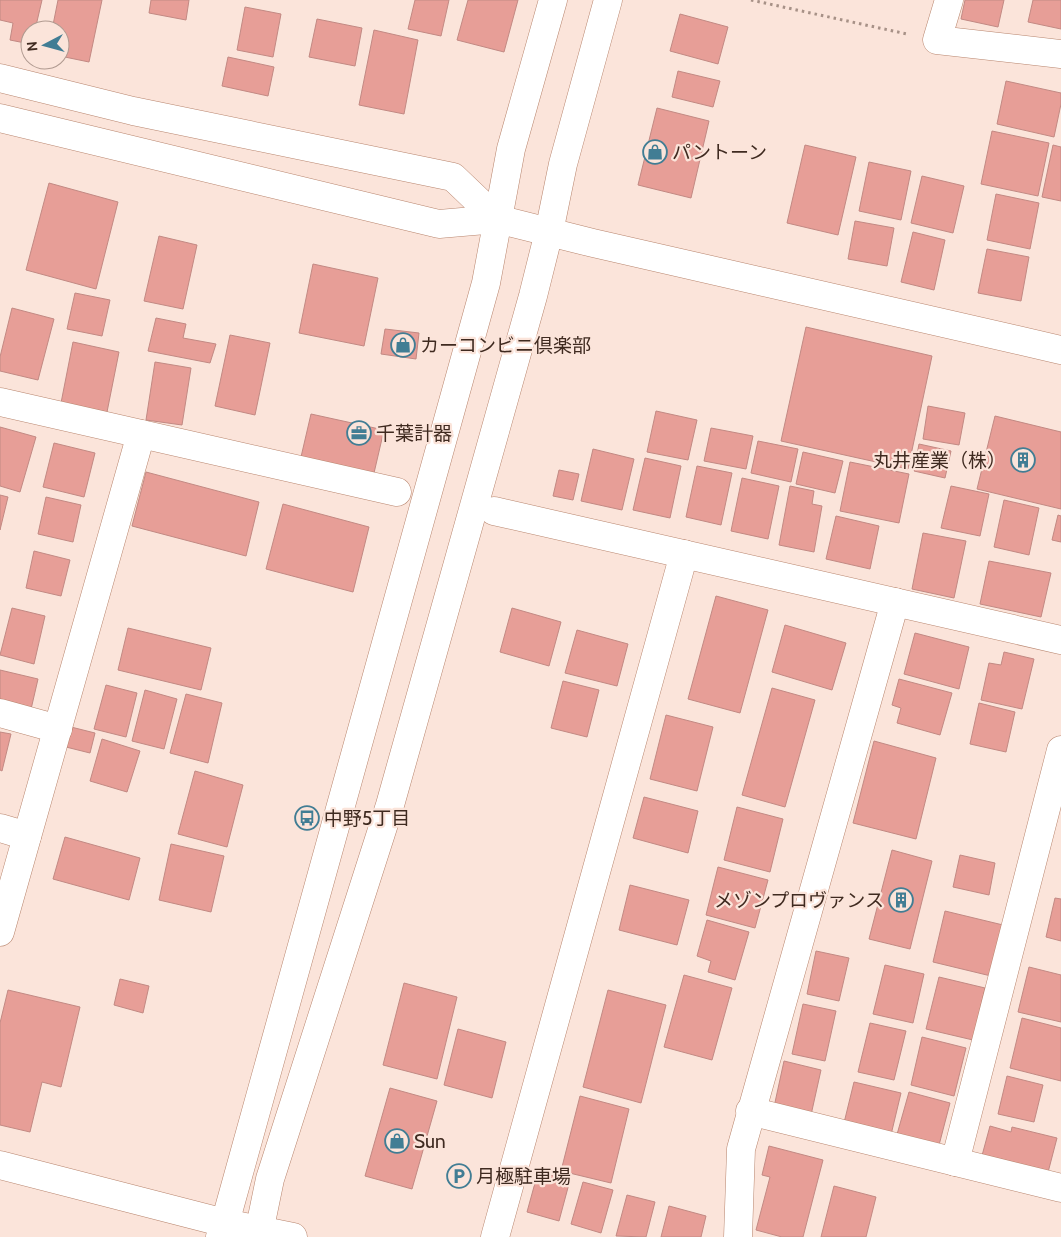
<svg xmlns="http://www.w3.org/2000/svg" width="1061" height="1237" font-family="Cabin,'Noto Sans JP',sans-serif">
<style>
.building{fill:#e79e97;stroke:#c28983}
.lines{fill:none;stroke-linecap:round;stroke-linejoin:round}
.minor-casing{stroke:#b8856e;stroke-width:29}
.path{stroke:#a79187;stroke-width:3;stroke-dasharray:2.5 4;stroke-linecap:butt}
.minor{stroke:#fff;stroke-width:28}
.labels{text-anchor:middle;dominant-baseline:central;stroke-width:4.5;stroke-linejoin:round;paint-order:stroke}
.poi-label{font-size:19px;fill:#3f2a20;stroke:#fbe4da;text-anchor:start}
</style>
<rect width="100%" height="100%" fill="#fbe4da"/>
<g class="building">
<path d="M0 0H42L35 30H30V44L10 40 13 23 0 20Z"/>
<path d="M58 0H102L89 62 60 56V30H52Z"/>
<path d="M151 0H189L186 20 149 13Z"/>
<path d="M415 0H449L441 36 408 29Z"/>
<path d="M468 0H518L504 52 457 40Z"/>
<path d="M965 0H1004L998 27 961 19Z"/>
<path d="M1033 0H1061V29L1028 22Z"/>
<path d="M245 7 281 14 273 57 237 50Z"/>
<path d="M680 14 728 27 718 64 670 51Z"/>
<path d="M317 19 362 28 355 66 309 57Z"/>
<path d="M374 30 418 40 404 114 359 105Z"/>
<path d="M228 57 274 67 268 96 222 86Z"/>
<path d="M678 71 720 81 713 107 672 97Z"/>
<path d="M1006 81 1061 93V104L1054 137 997 124Z"/>
<path d="M657 108 709 121 691 198 638 185Z"/>
<path d="M992 131 1049 143 1038 196 981 184Z"/>
<path d="M805 145 856 157 838 235 787 223Z"/>
<path d="M1053 145 1061 147V201L1042 197Z"/>
<path d="M869 162 911 171 901 220 859 211Z"/>
<path d="M922 176 964 186 953 233 911 223Z"/>
<path d="M49 183 118 202 96 289 26 270Z"/>
<path d="M996 194 1039 203 1030 249 987 240Z"/>
<path d="M855 221 894 228 887 266 848 259Z"/>
<path d="M913 232 945 240 934 290 901 282Z"/>
<path d="M159 236 197 245 183 309 144 301Z"/>
<path d="M987 249 1029 257 1021 301 978 293Z"/>
<path d="M313 264 378 278 364 346 299 333Z"/>
<path d="M75 293 110 300 102 336 67 329Z"/>
<path d="M12 308 54 319 38 380 0 371V357Z"/>
<path d="M156 318 186 324 183 338 216 344 210 363 148 351Z"/>
<path d="M806 327 932 356 908 469 781 441Z"/>
<path d="M385 329 419 333 416 359 381 354Z"/>
<path d="M230 335 270 343 255 415 215 406Z"/>
<path d="M73 342 119 352 107 412 61 403Z"/>
<path d="M155 362 191 368 182 425 146 420Z"/>
<path d="M928 406 965 413 959 445 923 439Z"/>
<path d="M656 411 697 420 688 460 647 452Z"/>
<path d="M311 414 384 430 374 473 301 457Z"/>
<path d="M995 416 1061 432V509L977 489Z"/>
<path d="M0 427 36 437 20 492 0 486Z"/>
<path d="M711 428 753 436 746 469 704 461Z"/>
<path d="M758 441 798 449 791 482 751 473Z"/>
<path d="M54 443 95 453 84 497 43 487Z"/>
<path d="M919 444 951 451 945 478 914 471Z"/>
<path d="M593 449 634 459 622 510 581 501Z"/>
<path d="M803 452 843 461 835 493 796 484Z"/>
<path d="M645 458 681 466 670 518 633 510Z"/>
<path d="M850 462 909 474 899 523 840 511Z"/>
<path d="M697 466 732 473 721 525 686 517Z"/>
<path d="M559 470 579 474 573 500 553 496Z"/>
<path d="M146 472 259 502 246 556 132 526Z"/>
<path d="M742 478 779 486 768 539 731 531Z"/>
<path d="M790 486 814 491 812 504 822 506 814 552 779 545Z"/>
<path d="M951 486 989 494 980 536 941 528Z"/>
<path d="M0 495 8 497 0 530Z"/>
<path d="M46 497 81 505 73 542 38 534Z"/>
<path d="M1004 500 1039 508 1029 555 994 547Z"/>
<path d="M283 504 369 527 353 592 266 569Z"/>
<path d="M1058 515 1061 516V542L1052 540Z"/>
<path d="M836 516 879 526 870 569 826 559Z"/>
<path d="M923 533 966 541 954 598 912 589Z"/>
<path d="M34 551 70 560 61 596 26 588Z"/>
<path d="M989 561 1051 573 1041 617 980 604Z"/>
<path d="M716 596 768 610 740 713 688 699Z"/>
<path d="M12 608 45 616 34 664 0 655Z"/>
<path d="M512 608 561 622 549 666 500 652Z"/>
<path d="M785 625 846 643 832 690 772 672Z"/>
<path d="M128 628 211 648 201 690 118 670Z"/>
<path d="M577 630 628 644 617 686 565 673Z"/>
<path d="M915 633 969 647 959 689 904 674Z"/>
<path d="M1004 652 1034 659 1022 709 981 700 989 663 1001 665Z"/>
<path d="M0 670 38 679 29 718 0 711Z"/>
<path d="M899 679 952 693 940 735 897 723 901 708 892 705Z"/>
<path d="M563 681 599 690 587 737 551 728Z"/>
<path d="M106 685 137 693 126 737 94 729Z"/>
<path d="M772 688 815 700 785 807 742 795Z"/>
<path d="M145 690 177 699 164 749 132 741Z"/>
<path d="M186 694 222 703 208 763 170 753Z"/>
<path d="M979 703 1015 712 1006 752 970 744Z"/>
<path d="M666 715 713 727 697 791 650 779Z"/>
<path d="M71 727 95 733 90 753 66 747Z"/>
<path d="M0 732 11 734 2 771 0 770Z"/>
<path d="M102 739 140 751 127 792 90 781Z"/>
<path d="M874 741 936 758 916 839 853 823Z"/>
<path d="M195 771 243 785 227 847 178 834Z"/>
<path d="M644 797 698 811 688 853 633 838Z"/>
<path d="M737 807 783 819 770 872 724 860Z"/>
<path d="M65 837 140 858 129 900 53 879Z"/>
<path d="M171 844 224 856 211 912 159 900Z"/>
<path d="M892 850 932 861 910 949 869 939Z"/>
<path d="M960 855 995 863 989 895 953 887Z"/>
<path d="M718 867 768 880 755 928 706 915Z"/>
<path d="M630 885 689 900 677 945 619 930Z"/>
<path d="M1055 898 1061 899V941L1046 937Z"/>
<path d="M945 911 1003 925 991 976 933 962Z"/>
<path d="M707 920 749 932 735 980 708 972 711 961 697 956Z"/>
<path d="M816 951 849 958 839 1001 807 994Z"/>
<path d="M885 965 924 974 913 1023 873 1014Z"/>
<path d="M1029 967 1061 975V1022L1018 1012Z"/>
<path d="M684 975 732 988 712 1060 664 1047Z"/>
<path d="M939 977 985 988 973 1040 926 1029Z"/>
<path d="M120 979 149 986 143 1013 114 1005Z"/>
<path d="M404 983 457 997 437 1079 383 1065Z"/>
<path d="M8 990 80 1007 61 1087 42 1082 30 1132 0 1125V1023Z"/>
<path d="M608 990 666 1005 641 1103 583 1087Z"/>
<path d="M803 1004 836 1011 825 1061 792 1054Z"/>
<path d="M1022 1018 1061 1028V1081L1010 1068Z"/>
<path d="M870 1023 906 1031 894 1080 858 1072Z"/>
<path d="M458 1029 506 1042 492 1098 444 1085Z"/>
<path d="M922 1037 966 1048 954 1096 911 1085Z"/>
<path d="M784 1061 821 1070 811 1115 774 1107Z"/>
<path d="M1007 1076 1043 1085 1034 1122 998 1114Z"/>
<path d="M854 1082 901 1093 890 1139 843 1127Z"/>
<path d="M390 1088 437 1101 412 1189 365 1176Z"/>
<path d="M909 1092 950 1103 938 1149 896 1138Z"/>
<path d="M580 1096 629 1109 611 1183 561 1171Z"/>
<path d="M990 1126 1011 1132 1012 1127 1057 1138 1046 1180 980 1163Z"/>
<path d="M769 1146 823 1160 803 1237H782L756 1230 770 1177 762 1175Z"/>
<path d="M538 1172 570 1180 559 1221 527 1212Z"/>
<path d="M583 1182 613 1190 601 1233 571 1224Z"/>
<path d="M834 1186 876 1197 866 1237H821Z"/>
<path d="M627 1195 655 1202 646 1237 616 1236Z"/>
<path d="M669 1206 706 1216 701 1237H661Z"/>
</g>
<g class="lines">
<g class="minor-casing">
<g id="minor">
<path d="M949 0 937 40 1061 54"/>
<path d="M0 78 133 111 453 177 497 219"/>
<path d="M0 118 439 224 497 219 593 243 1061 350"/>
<path d="M0 402 397 492"/>
<path d="M494 511 1061 640"/>
<path d="M0 713 58 729"/>
<path d="M0 828 27 836"/>
<path d="M0 932 141 434"/>
<path d="M750 1111 1061 1188"/>
<path d="M955 1162 1061 750"/>
<path d="M0 1165 225 1223 293 1237"/>
<path d="M220 1237 225 1223 486 283 511 149 553 0"/>
<path d="M258 1237 270 1179 390 805 533 296 549 232 563 164 608 0"/>
<path d="M495 1237 684 554"/>
<path d="M738 1237 741 1149 895 602"/>
</g>
</g>
<path class="path" d="M751 0 907 34"/>
<use href="#minor" class="minor"/>
</g>
<defs>
<g id="shop-ring" transform="scale(1.25)"><circle r="9.5" fill="#fbe4da" stroke="#417d94" stroke-width="1.5"/><path d="M-5-2.5h2.3a2.7 3.5 0 0 1 5.4 0H5L5.5 6h-11ZM-1.5-2.5h3a1.5 2.3 0 0 0-3 0Z" fill="#417d94"/></g>
<g id="office-ring" transform="scale(1.25)"><circle r="9.5" fill="#fbe4da" stroke="#417d94" stroke-width="1.5"/><path d="M-6-3h4V-5.5h4V-3h4V5H-6ZM-1-4.5V-3h2v-1.5ZM-6 0V1H6V0Z" fill="#417d94"/></g>
<g id="building-ring" transform="scale(1.25)"><circle r="9.5" fill="#fbe4da" stroke="#417d94" stroke-width="1.5"/><path d="M-4-6H4V6H1V3H-1V6H-4ZM-2.5-4.3h1.7v1.8h-1.7ZM.8-4.3h1.7v1.8H.8ZM-2.5-1h1.7V.8h-1.7ZM.8-1h1.7V.8H.8Z" fill="#417d94"/></g>
<g id="bus-ring" transform="scale(1.25)"><circle r="9.5" fill="#fbe4da" stroke="#417d94" stroke-width="1.5"/><path d="M-5-6H5V4H4V6H2V4H-2V6H-4V4H-5ZM-3.5-4V0h7V-4ZM-3.5 1.2v1.5H-2V1.2ZM2 1.2v1.5H3.5V1.2Z" fill="#417d94"/></g>
<g id="parking-ring" transform="scale(1.25)"><circle r="9.5" fill="#fbe4da" stroke="#417d94" stroke-width="1.5"/><path d="M-3.5-5.5H1a3.5 3.5 0 0 1 0 7H-1V5.5H-3.5ZM-1-3.4V-.6H.8a1.4 1.4 0 0 0 0-2.8Z" fill="#417d94"/></g>
</defs>
<g fill-rule="evenodd">
<use href="#shop-ring" x="655" y="152"/>
<use href="#shop-ring" x="403" y="345"/>
<use href="#office-ring" x="359" y="433"/>
<use href="#building-ring" x="1023" y="460"/>
<use href="#bus-ring" x="307" y="818"/>
<use href="#building-ring" x="901" y="900"/>
<use href="#shop-ring" x="397" y="1141"/>
<use href="#parking-ring" x="459" y="1176"/>
</g>
<g class="labels">
<g class="poi-label">
<text x="672" y="152">パントーン</text>
<text x="420" y="345">カーコンビニ倶楽部</text>
<text x="376" y="433">千葉計器</text>
<text x="1006" y="460" text-anchor="end">丸井産業（株）</text>
<text x="324" y="818">中野5丁目</text>
<text x="884" y="900" text-anchor="end">メゾンプロヴァンス</text>
<text x="414" y="1141">Sun</text>
<text x="476" y="1176">月極駐車場</text>
</g>
</g>
<g transform="translate(45 45) rotate(264)"><circle r="24" fill="#fbe4da" stroke="#b09a90"/>
<path d="M0-4L9 19L0 12L-9 19Z" fill="#417d94"/>
<text y="-8" font-size="14" font-weight="bold" text-anchor="middle" fill="#3f2a20">N</text>
</g>
</svg>
